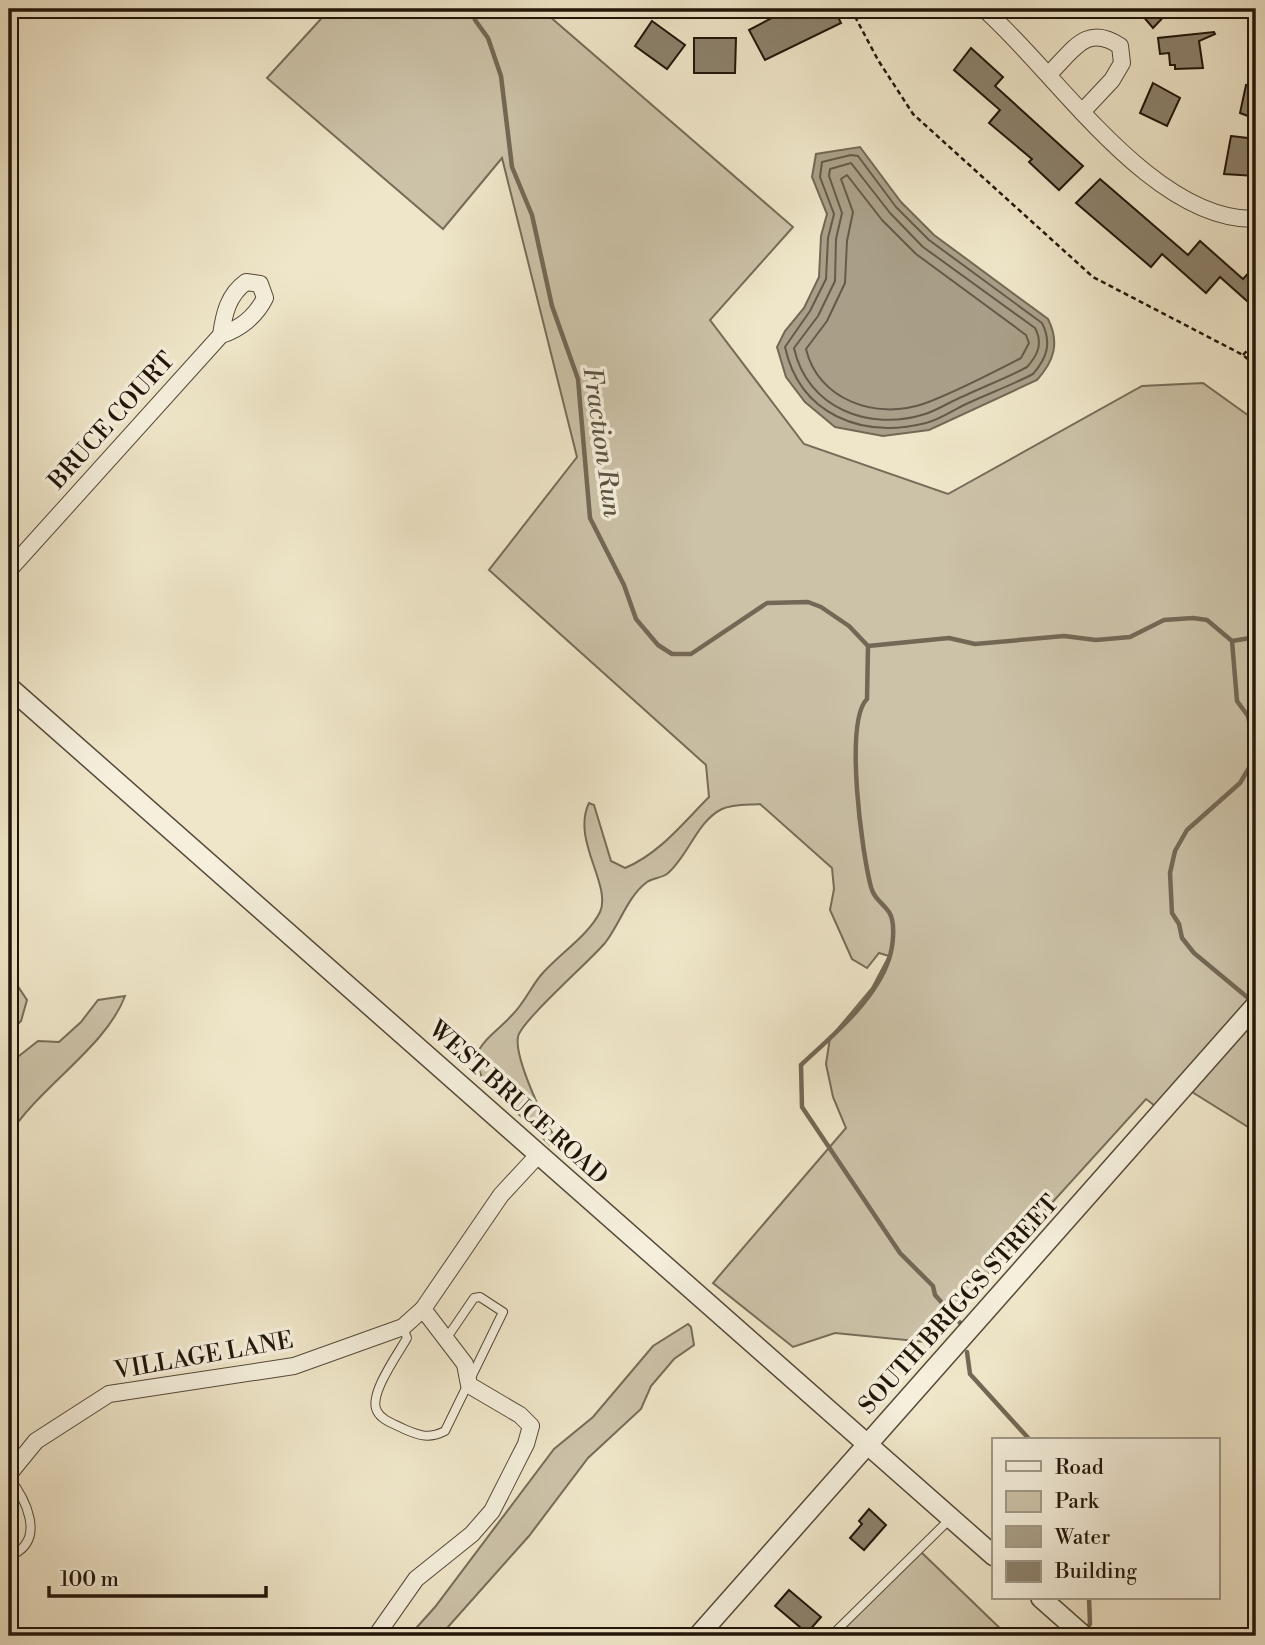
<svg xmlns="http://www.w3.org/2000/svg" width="1265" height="1645" font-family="'Libre Bodoni',serif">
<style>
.green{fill:#ccc2a8;stroke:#766c58;stroke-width:2}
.water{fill:#a99f88;stroke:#736855;stroke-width:2}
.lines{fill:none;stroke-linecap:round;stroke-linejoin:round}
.shore{stroke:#655a48;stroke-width:2}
.stream{stroke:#736855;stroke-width:4.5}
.building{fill:#8c826d;stroke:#211509;stroke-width:2}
.service-casing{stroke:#544939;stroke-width:10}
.minor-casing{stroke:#544939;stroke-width:18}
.tertiary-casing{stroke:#544939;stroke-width:22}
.path{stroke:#211509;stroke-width:2.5;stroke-dasharray:5 3.5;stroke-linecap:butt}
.service{stroke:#f5efdc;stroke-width:8}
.minor{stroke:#f5efdc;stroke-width:16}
.tertiary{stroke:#f5efdc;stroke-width:19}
.labels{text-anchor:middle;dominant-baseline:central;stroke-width:7;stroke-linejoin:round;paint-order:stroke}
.street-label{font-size:24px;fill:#211509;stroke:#f5efdc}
.water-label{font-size:26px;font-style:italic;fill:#5e5342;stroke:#f5efdc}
</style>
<rect width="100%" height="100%" fill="#efe6c9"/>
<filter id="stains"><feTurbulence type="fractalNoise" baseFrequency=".00286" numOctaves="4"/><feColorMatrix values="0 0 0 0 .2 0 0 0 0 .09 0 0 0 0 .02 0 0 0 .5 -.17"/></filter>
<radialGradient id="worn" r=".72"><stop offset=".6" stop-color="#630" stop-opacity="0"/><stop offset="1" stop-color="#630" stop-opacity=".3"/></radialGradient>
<g class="green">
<path d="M330 9H541L793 227 710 320 804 444 948 494 1142 386 1203 383 1256 421V1132L1184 1087 1163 1112 1146 1099 926 1342 835 1333 793 1347 713 1283 846 1128 833 1097 826 1064 830 1038 872 988 889 956 879 953 867 968 852 959 830 910 834 889 832 868 760 804C749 805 732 804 722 809 697 821 688 857 667 874 661 878 653 878 647 882 627 897 620 924 605 943 590 961 520 1022 518 1037 514 1057 545 1125 558 1141L550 1145 482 1078 475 1058C482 1039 499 1030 513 1014 524 1003 531 987 541 975 559 954 588 936 600 912 612 885 571 840 589 803L594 805 611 861 625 868C659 854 683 823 709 797L706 765 489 570 577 457 502 158 443 229 267 78Z"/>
<path d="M9 973 27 1000 21 1021 9 1033Z"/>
<path d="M125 996C106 1047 40 1086 9 1135V1045L19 1056 38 1041 59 1042 81 1022 98 1000Z"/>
<path d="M688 1324 691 1327 694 1345 674 1359 651 1386 641 1409 588 1458 529 1536 440 1636H409L435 1607 554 1449 593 1417 653 1346Z"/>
<path d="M919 1550 1008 1636H831Z"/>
</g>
<path class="water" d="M860 147 901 202 934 235 1048 319C1060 343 1054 361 1037 380L929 430 883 436 835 427 805 402 786 377 777 347 785 331 804 308 819 277 821 236 827 214 812 177 816 154Z"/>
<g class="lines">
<g class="shore">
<path d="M851 155 858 156 896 207 929 240 1042 323C1052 343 1047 358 1033 374 1010 386 987 394 964 405 952 411 939 420 926 423 862 439 800 415 785 347L810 311 826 279 828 238 834 214 820 177 822 162Z"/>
<path d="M851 163 890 213 923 247 1035 328C1043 343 1038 355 1027 367 1007 378 985 386 964 396 951 401 938 410 925 414 869 432 807 408 794 348L818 316 835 281 836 239 842 213 829 176 830 169Z"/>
<path d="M847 175 882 220 916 254 1026 335 1029 343 1021 358C994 372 951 394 923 404 876 420 818 400 806 349L827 321 845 283 847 241 853 212 841 179Z"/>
</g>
<g class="stream">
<path d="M473 9 475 20 488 38 501 76 512 167 532 215 552 306 578 379 590 518 624 585 636 619 658 645 672 654H691L767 603 808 602 821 607 849 626 868 646"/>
<path d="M1232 641 1256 637"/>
<path d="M868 646 867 699C844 722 862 854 871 887 874 899 882 902 889 912 896 923 893 947 889 959 875 1001 832 1036 801 1065L802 1107 900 1253 933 1286 935 1295 962 1325"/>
<path d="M868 646 949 638 975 644 1064 636 1096 640 1130 637 1164 620 1193 618 1207 620 1232 641 1237 701 1248 716 1256 753"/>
<path d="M1253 1002 1194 953 1182 938 1179 924 1172 913 1170 873 1175 851 1187 830 1240 783 1256 756"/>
<path d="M967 1352 970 1374 1030 1440"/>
<path d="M1085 1631 1090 1624 1089 1598"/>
</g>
</g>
<g class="building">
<path d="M797 9H834L841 23 765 60 749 30 781 13 782 16Z"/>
<path d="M1148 9H1171L1153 28 1142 15Z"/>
<path d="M652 21 685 45 667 69 635 46Z"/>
<path d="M1214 32 1215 34 1199 41 1203 68 1175 69V65H1170L1169 53 1160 54 1158 38Z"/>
<path d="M694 38H736L735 73H694Z"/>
<path d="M971 48 1003 77 995 86 1083 166 1059 190 1029 162 1032 159 989 123 1000 110 954 70Z"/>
<path d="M1153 83 1180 98 1167 126 1140 113Z"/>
<path d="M1246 85 1256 88V119L1240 113Z"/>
<path d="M1231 136 1256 139V176L1224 174Z"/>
<path d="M1100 179 1188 255 1200 241 1243 279 1256 265V309L1220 277 1206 293 1162 254 1151 267 1076 203Z"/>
<path d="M869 1509 886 1525 864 1550 850 1538 862 1524 859 1521Z"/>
<path d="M789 1590 821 1617 807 1633 775 1606Z"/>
</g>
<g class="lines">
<g class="service-casing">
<g id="service">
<path d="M403 1327 407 1338C398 1354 368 1395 377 1411 382 1421 395 1424 404 1429 420 1436 429 1439 445 1431L503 1312 480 1297 474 1298 446 1339"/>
<path d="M9 1478C26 1499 45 1538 14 1554L9 1551"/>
<path d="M831 1636 951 1518"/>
</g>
</g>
<g class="minor-casing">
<g id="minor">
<path d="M984 9C1056 72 1152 222 1256 219"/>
<path d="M1049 74C1073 51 1086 23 1120 46L1122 63 1112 80 1082 112"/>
<path d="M9 570 221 335C240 329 256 316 265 298L260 284 246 282C228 295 224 314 221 335"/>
<path d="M9 1474 36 1441 109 1394 294 1366 403 1327 423 1309 501 1195 539 1154"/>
<path d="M376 1636 416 1579 472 1534 492 1511 526 1444 531 1426 520 1415 469 1385 465 1364 423 1309"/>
</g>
</g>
<g class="tertiary-casing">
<g id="tertiary">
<path d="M9 687 994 1556"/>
<path d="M1041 1598 1084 1636"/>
<path d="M698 1636 1256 1005"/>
</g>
</g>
<g class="path">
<path d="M851 9 878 60 913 114 1093 277 1243 355 1256 366"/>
<path d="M1243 355 1256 341"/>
</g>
<use href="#service" class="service"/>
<use href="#minor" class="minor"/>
<use href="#tertiary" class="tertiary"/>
</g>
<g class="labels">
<g class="street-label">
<text transform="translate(112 421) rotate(-48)">BRUCE COURT</text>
<text transform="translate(518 1103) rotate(42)">WEST BRUCE ROAD</text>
<text transform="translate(959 1305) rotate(-48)">SOUTH BRIGGS STREET</text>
<text transform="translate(204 1356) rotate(-10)">VILLAGE LANE</text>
</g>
<g class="water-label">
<text transform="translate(602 442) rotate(82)">Fraction Run</text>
</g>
</g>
<rect width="1265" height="1645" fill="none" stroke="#efe6c9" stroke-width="35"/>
<rect x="10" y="10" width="1244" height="1624" fill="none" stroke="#211509" stroke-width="3.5"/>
<rect x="18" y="18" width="1230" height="1610" fill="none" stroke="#211509" stroke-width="2"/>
<rect x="992" y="1438" width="228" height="161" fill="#f5efdc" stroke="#a09888" stroke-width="2"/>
<rect x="1006" y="1461" width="35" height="10" fill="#f5efdc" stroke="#a09888" stroke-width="2"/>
<text x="1055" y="1474" font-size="21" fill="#211509">Road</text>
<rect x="1006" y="1491" width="35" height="21" fill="#ccc2a8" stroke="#a09888" stroke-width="2"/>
<text x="1055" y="1508" font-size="21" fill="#211509">Park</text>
<rect x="1006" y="1526" width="35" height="21" fill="#a99f88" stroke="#a09888" stroke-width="2"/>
<text x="1055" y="1544" font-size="21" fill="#211509">Water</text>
<rect x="1006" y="1561" width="35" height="21" fill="#8c826d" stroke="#a09888" stroke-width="2"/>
<text x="1055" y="1578" font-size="21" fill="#211509">Building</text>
<path d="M49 1586v10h217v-10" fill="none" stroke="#211509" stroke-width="3.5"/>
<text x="60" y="1586" font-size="21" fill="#211509" stroke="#f5efdc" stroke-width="5" paint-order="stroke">100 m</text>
<rect width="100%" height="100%" filter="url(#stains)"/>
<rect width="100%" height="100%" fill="url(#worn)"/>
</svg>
